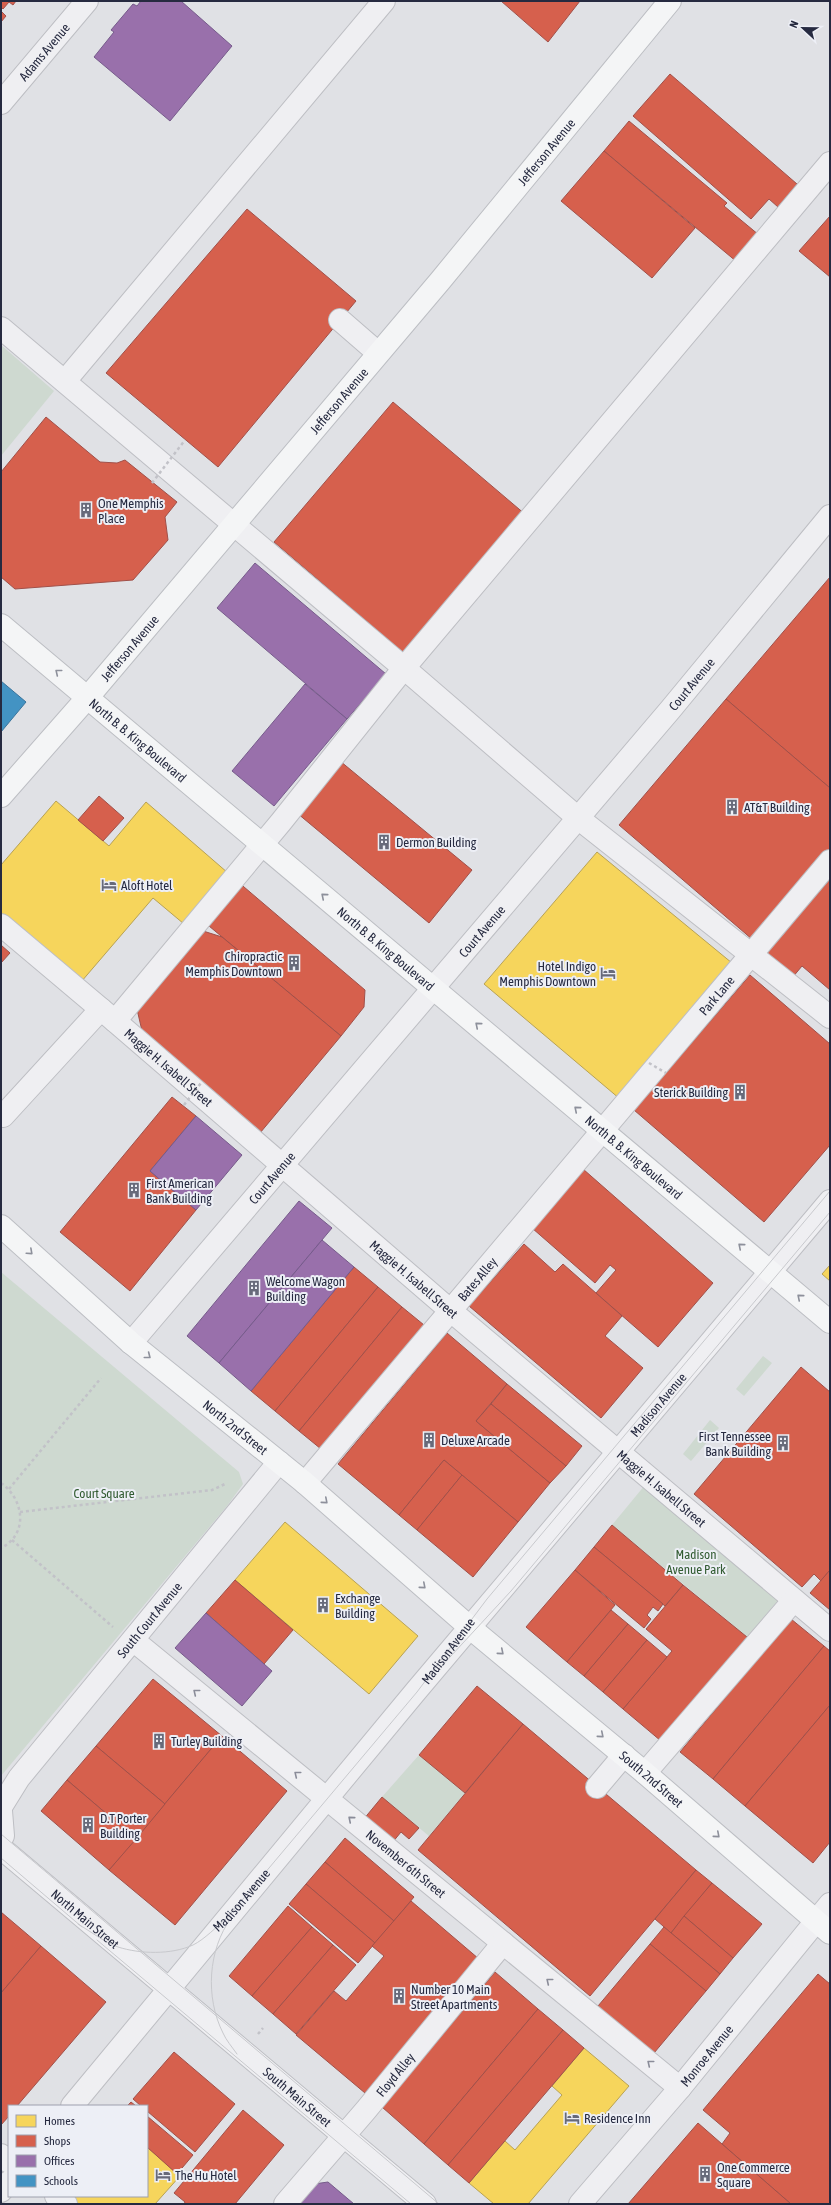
<svg xmlns="http://www.w3.org/2000/svg" width="831" height="2205" font-family="'Asap Condensed',sans-serif">
<style>
.green{fill:#ced9d0}
.homes{fill:#f6d55c;stroke:#b8a254}
.shops{fill:#d6604d;stroke:#a15049}
.offices{fill:#9970ab;stroke:#765b8b}
.schools{fill:#4393c3;stroke:#3a749c}
.lines{fill:none;stroke-linecap:round;stroke-linejoin:round}
.minor-casing{stroke:#bdbec3;stroke-width:24}
.major-casing{stroke:#bcbec3;stroke-width:24}
.path{stroke:#c2c2c8;stroke-width:2.5;stroke-dasharray:3 3;stroke-linecap:butt}
.minor{stroke:#efeff2;stroke-width:22}
.major{stroke:#f4f5f6;stroke-width:22}
.tram{stroke:#c8c9cd;stroke-width:1}
.path-bridge{stroke:#c2c2c8;stroke-width:2.5;stroke-dasharray:3 3;stroke-linecap:butt}
.oneway{stroke:#8d909b}
.oneway2{stroke:#8a8c99}
.labels{text-anchor:middle;dominant-baseline:central;stroke-width:4;stroke-linejoin:round;paint-order:stroke}
.street-label{font-size:13px;fill:#262a40;stroke:#edeff6}
.poi-label{font-size:13px;fill:#262a40;stroke:#edeff6;text-anchor:start}
.park-label{font-size:13px;fill:#325c32;stroke:#edeff6}
</style>
<rect width="100%" height="100%" fill="#e0e1e5"/>
<g class="green">
<path d="M1 345 54 391 1 456Z"/>
<path d="M1 1272 239 1472 243 1484 227 1506 1 1776Z"/>
<path d="M763 1356 772 1363 744 1396 736 1389Z"/>
<path d="M710 1420 719 1428 691 1461 683 1454Z"/>
<path d="M645 1485 780 1598 747 1637 612 1525Z"/>
<path d="M419 1755 465 1793 429 1836 382 1797Z"/>
</g>
<g class="homes">
<path d="M56 801 109 846 146 802 228 873 184 924 153 898 81 982 1 913V865Z"/>
<path d="M597 852 732 963 620 1099 484 984Z"/>
<path d="M830 1265V1281L822 1274Z"/>
<path d="M285 1522 418 1636 369 1694 235 1580Z"/>
<path d="M584 2048 629 2086 528 2204H494L469 2183 505 2141 515 2150 562 2095 552 2086Z"/>
<path d="M147 2147 180 2176 155 2204H73L64 2196H147Z"/>
</g>
<g class="shops">
<path d="M1 1H16L13 5 9 2 3 9 1 7Z"/>
<path d="M501 1H580L548 42Z"/>
<path d="M1 11 6 16 1 22Z"/>
<path d="M670 74 797 184 778 207 769 199 751 219 633 116Z"/>
<path d="M629 121 727 203 724 206 759 235 737 262 604 151Z"/>
<path d="M604 151 695 228 652 278 561 201Z"/>
<path d="M247 209 356 301 218 467 106 373Z"/>
<path d="M830 216V277L799 251Z"/>
<path d="M393 402 526 515 406 655 274 542Z"/>
<path d="M46 417 100 462 117 463 125 460 177 502 165 517 168 540 133 580 15 589 1 577V472Z"/>
<path d="M830 577V788L726 699Z"/>
<path d="M726 699 830 788V850L753 940 619 825Z"/>
<path d="M340 761 472 870 429 923 297 813Z"/>
<path d="M99 796 124 818 103 841 78 820Z"/>
<path d="M830 879V990L802 966 792 978 765 955Z"/>
<path d="M237 881 365 990 364 1007 341 1036 203 921Z"/>
<path d="M200 930 222 937 341 1036 260 1133 143 1035 136 1005Z"/>
<path d="M1 945 10 953 1 963Z"/>
<path d="M750 975 830 1044V1145L764 1222 634 1110Z"/>
<path d="M172 1097 196 1116 150 1171 196 1210 130 1291 60 1232Z"/>
<path d="M583 1169 713 1283 658 1347 596 1293 616 1270 610 1265 595 1283 532 1228Z"/>
<path d="M524 1244 555 1272 563 1264 622 1316 605 1336 643 1368 601 1418 469 1306Z"/>
<path d="M354 1267 378 1287 275 1411 251 1391Z"/>
<path d="M378 1287 402 1307 299 1431 275 1411Z"/>
<path d="M402 1307 424 1325 321 1449 299 1431Z"/>
<path d="M447 1333 507 1384 476 1421 550 1483 518 1522 444 1460 399 1515 338 1464Z"/>
<path d="M801 1367 830 1392V1570L821 1581 814 1574 802 1587 694 1494Z"/>
<path d="M507 1384 582 1446 566 1466 491 1404Z"/>
<path d="M491 1404 566 1466 550 1483 476 1421Z"/>
<path d="M444 1460 462 1475 417 1530 399 1515Z"/>
<path d="M462 1475 518 1522 473 1577 417 1530Z"/>
<path d="M612 1525 683 1585 665 1606 594 1547Z"/>
<path d="M594 1547 663 1604 658 1611 653 1607 647 1615 651 1619 644 1628 575 1570Z"/>
<path d="M575 1570 615 1605 567 1662 526 1627Z"/>
<path d="M830 1570V1610L810 1593Z"/>
<path d="M235 1580 293 1630 264 1664 206 1613Z"/>
<path d="M683 1585 747 1637 661 1741 623 1709 672 1651 646 1629Z"/>
<path d="M611 1610 628 1624 584 1676 567 1662Z"/>
<path d="M791 1619 824 1646 713 1779 680 1752Z"/>
<path d="M628 1624 647 1640 603 1692 584 1676Z"/>
<path d="M647 1640 667 1657 623 1709 603 1692Z"/>
<path d="M824 1646 830 1651V1705L745 1806 713 1779Z"/>
<path d="M153 1679 222 1736 165 1804 96 1746Z"/>
<path d="M477 1686 523 1724 465 1793 419 1755Z"/>
<path d="M830 1705V1842L813 1863 745 1806Z"/>
<path d="M523 1724 696 1870 590 1996 418 1850Z"/>
<path d="M222 1736 287 1791 175 1925 109 1870Z"/>
<path d="M96 1746 165 1804 136 1839 67 1780Z"/>
<path d="M67 1780 136 1839 109 1870 41 1811Z"/>
<path d="M382 1797 419 1828 409 1839 401 1832 392 1843 363 1820Z"/>
<path d="M345 1838 414 1897 394 1921 325 1862Z"/>
<path d="M325 1862 394 1921 375 1943 306 1884Z"/>
<path d="M696 1870 712 1883 671 1933 655 1919Z"/>
<path d="M712 1883 762 1924 733 1958 684 1916Z"/>
<path d="M306 1884 375 1943 358 1963 289 1904Z"/>
<path d="M411 1901 479 1959 365 2093 296 2035 334 1991 346 2001 384 1956 372 1946Z"/>
<path d="M288 1906 312 1927 252 1996 229 1976Z"/>
<path d="M1 1912 41 1946 1 1993Z"/>
<path d="M684 1916 733 1958 720 1974 671 1933Z"/>
<path d="M312 1927 333 1945 273 2014 252 1996Z"/>
<path d="M664 1927 720 1974 706 1991 650 1944Z"/>
<path d="M650 1944 706 1991 649 2059 593 2012Z"/>
<path d="M333 1945 356 1965 296 2034 273 2014Z"/>
<path d="M41 1946 106 2002 17 2106H9V2116L1 2125V1993Z"/>
<path d="M495 1972 538 2009 424 2144 382 2107Z"/>
<path d="M818 1974 830 1984V2204H791L722 2144 730 2133 703 2110Z"/>
<path d="M538 2009 563 2030 448 2165 424 2144Z"/>
<path d="M563 2030 584 2048 469 2183 448 2165Z"/>
<path d="M174 2052 235 2104 195 2152 147 2111V2106H141L133 2099Z"/>
<path d="M131 2102 136 2106H127Z"/>
<path d="M243 2110 284 2145 235 2204H184L185 2202 174 2193Z"/>
<path d="M147 2116 193 2155 177 2174 147 2147Z"/>
<path d="M698 2123 722 2144 791 2204H628Z"/>
</g>
<g class="offices">
<path d="M141 1H181L232 46 170 121 94 57 114 32 111 30 133 4 137 6Z"/>
<path d="M255 563 386 674 347 719 217 608Z"/>
<path d="M305 684 347 719 274 806 232 771Z"/>
<path d="M196 1116 242 1155 196 1210 150 1171Z"/>
<path d="M299 1201 332 1228 219 1363 187 1336Z"/>
<path d="M322 1240 354 1267 251 1391 219 1363Z"/>
<path d="M206 1613 272 1671 242 1706 175 1648Z"/>
<path d="M328 2182 354 2204H297L314 2184Z"/>
</g>
<path class="schools" d="M1 681 26 702 1 732Z"/>
<g class="lines">
<g class="minor-casing">
<g id="minor">
<path id="s1" d="M1 103 87 1"/>
<path d="M340 320 378 353"/>
<path d="M1 328 404 668 578 818 830 1017"/>
<path d="M65 381 384 1"/>
<path id="s2" d="M1 925 115 1021 451 1311 830 1630"/>
<path d="M115 1021 281 822 404 668 830 163"/>
<path d="M3 1116 101 1009"/>
<path id="s3" d="M131 1343 670 710 830 516"/>
<path id="s4" d="M305 1483 830 861"/>
<path id="s5" d="M133 1640 680 2088"/>
<path d="M645 1773 794 1600"/>
<path d="M597 1787 624 1755"/>
<path id="s6" d="M1 1807 19 1778 279 1462"/>
<path d="M1 1811 3 1836 1 1839"/>
<path id="s7" d="M1 1848 425 2204"/>
<path id="s8" d="M72 2106 416 1691 830 1201"/>
<path d="M1 2155 9 2162"/>
<path d="M1 2191 9 2182"/>
<path d="M56 2196 66 2204"/>
<path id="s9" d="M285 2204 366 2110 503 1943"/>
<path id="s10" d="M580 2204 680 2088 830 1904"/>
</g>
</g>
<g class="major-casing">
<g id="major">
<path id="s11" d="M1 625 830 1322"/>
<path id="s12" d="M1 796 88 697 440 281 670 1"/>
<path id="s13" d="M1 1226 131 1343 305 1483 474 1631 645 1773 830 1933"/>
</g>
</g>
<g class="path">
<path d="M1 1483C24 1499 29 1534 1 1548"/>
<path d="M9 1489 101 1378"/>
<path d="M20 1512 212 1490 225 1484"/>
<path d="M12 1540 113 1627"/>
<path d="M258 2034 263 2028"/>
</g>
<use href="#minor" class="minor"/>
<use href="#major" class="major"/>
<g class="tram">
<path d="M439 1669 511 1591 830 1212"/>
<path d="M1 1834 439 2204"/>
<path d="M1 1858 82 1927"/>
<path d="M231 1918C208 1950 205 1997 223 2033 226 2040 232 2047 237 2054"/>
<path id="s14" d="M78 1924C90 1931 104 1942 118 1947 140 1954 171 1955 193 1945 205 1939 216 1927 227 1918L417 1692 487 1599 830 1191"/>
<path d="M97 1940 411 2204"/>
</g>
<g class="path-bridge">
<path d="M152 483 185 440"/>
<path d="M649 1063 666 1073"/>
<path d="M184 1105 201 1083"/>
</g>
</g>
<defs><path id="oneway-chevron" d="M-2-3.5L2.5 0L-2 3.5" fill="none" stroke-width="1.6" stroke-linecap="round" stroke-linejoin="round"/></defs>
<g class="oneway">
<use href="#oneway-chevron" transform="translate(58 672) rotate(-141)"/>
<use href="#oneway-chevron" transform="translate(324 896) rotate(-140)"/>
<use href="#oneway-chevron" transform="translate(478 1025) rotate(-140)"/>
<use href="#oneway-chevron" transform="translate(577 1109) rotate(-140)"/>
<use href="#oneway-chevron" transform="translate(741 1246) rotate(-140)"/>
<use href="#oneway-chevron" transform="translate(30 1252) rotate(42)"/>
<use href="#oneway-chevron" transform="translate(800 1297) rotate(-140)"/>
<use href="#oneway-chevron" transform="translate(148 1356) rotate(38)"/>
<use href="#oneway-chevron" transform="translate(325 1501) rotate(41)"/>
<use href="#oneway-chevron" transform="translate(423 1586) rotate(41)"/>
<use href="#oneway-chevron" transform="translate(501 1652) rotate(40)"/>
<use href="#oneway-chevron" transform="translate(601 1735) rotate(40)"/>
<use href="#oneway-chevron" transform="translate(717 1835) rotate(41)"/>
</g>
<g class="oneway2">
<use href="#oneway-chevron" transform="translate(196 1692) rotate(-141)"/>
<use href="#oneway-chevron" transform="translate(297 1774) rotate(-141)"/>
<use href="#oneway-chevron" transform="translate(351 1819) rotate(-140)"/>
<use href="#oneway-chevron" transform="translate(549 1981) rotate(-141)"/>
<use href="#oneway-chevron" transform="translate(650 2063) rotate(-141)"/>
</g>
<defs>
<g id="building-bare" transform="scale(1.2)"><path d="M-4-6H4V6H1V3H-1V6H-4ZM-2.5-4.3h1.7v1.8h-1.7ZM.8-4.3h1.7v1.8H.8ZM-2.5-1h1.7V.8h-1.7ZM.8-1h1.7V.8H.8Z" fill="#676a7a" stroke="#edeff6" stroke-width="2.5" paint-order="stroke"/></g>
<g id="hotel-bare" transform="scale(1.2)"><path d="M-6-4.5h1.5V1H6V5H4.5V3h-9V5H-6ZM-4 0a1.8 1.8 0 1 1 3.6 0ZM.5 0V-2.5h3Q6-2.5 6 0Z" fill="#676a7a" stroke="#edeff6" stroke-width="2.5" paint-order="stroke"/></g>
</defs>
<g fill-rule="evenodd">
<use href="#building-bare" x="86" y="510"/>
<use href="#building-bare" x="732" y="807"/>
<use href="#building-bare" x="384" y="842"/>
<use href="#hotel-bare" x="109" y="885"/>
<use href="#building-bare" x="294" y="963"/>
<use href="#hotel-bare" x="608" y="973"/>
<use href="#building-bare" x="740" y="1092"/>
<use href="#building-bare" x="134" y="1190"/>
<use href="#building-bare" x="254" y="1288"/>
<use href="#building-bare" x="429" y="1440"/>
<use href="#building-bare" x="783" y="1443"/>
<use href="#building-bare" x="323" y="1605"/>
<use href="#building-bare" x="159" y="1741"/>
<use href="#building-bare" x="88" y="1825"/>
<use href="#building-bare" x="399" y="1996"/>
<use href="#hotel-bare" x="572" y="2118"/>
<use href="#building-bare" x="705" y="2174"/>
<use href="#hotel-bare" x="163" y="2175"/>
</g>
<g class="labels">
<g class="street-label">
<text stroke="none"><textPath href="#s1" startOffset="67">Adams Avenue</textPath></text>
<text stroke="none"><textPath href="#s12" startOffset="844">Jefferson Avenue</textPath></text>
<text stroke="none"><textPath href="#s12" startOffset="520">Jefferson Avenue</textPath></text>
<text stroke="none"><textPath href="#s12" startOffset="196">Jefferson Avenue</textPath></text>
<text stroke="none"><textPath href="#s3" startOffset="865">Court Avenue</textPath></text>
<text stroke="none"><textPath href="#s11" startOffset="179">North B. B. King Boulevard</textPath></text>
<text stroke="none"><textPath href="#s3" startOffset="541">Court Avenue</textPath></text>
<text stroke="none"><textPath href="#s11" startOffset="503">North B. B. King Boulevard</textPath></text>
<text stroke="none"><textPath href="#s4" startOffset="638">Park Lane</textPath></text>
<text stroke="none"><textPath href="#s2" startOffset="220">Maggie H. Isabell Street</textPath></text>
<text stroke="none"><textPath href="#s11" startOffset="827">North B. B. King Boulevard</textPath></text>
<text stroke="none"><textPath href="#s3" startOffset="217">Court Avenue</textPath></text>
<text stroke="none"><textPath href="#s2" startOffset="544">Maggie H. Isabell Street</textPath></text>
<text stroke="none"><textPath href="#s4" startOffset="267">Bates Alley</textPath></text>
<text stroke="none"><textPath href="#s8" startOffset="914">Madison Avenue</textPath></text>
<text stroke="none"><textPath href="#s13" startOffset="309">North 2nd Street</textPath></text>
<text stroke="none"><textPath href="#s2" startOffset="868">Maggie H. Isabell Street</textPath></text>
<text stroke="none"><textPath href="#s6" startOffset="239">South Court Avenue</textPath></text>
<text stroke="none"><textPath href="#s14" startOffset="513">Madison Avenue</textPath></text>
<text stroke="none"><textPath href="#s13" startOffset="854">South 2nd Street</textPath></text>
<text stroke="none"><textPath href="#s5" startOffset="353">November 6th Street</textPath></text>
<text stroke="none"><textPath href="#s14" startOffset="189">Madison Avenue</textPath></text>
<text stroke="none"><textPath href="#s7" startOffset="110">North Main Street</textPath></text>
<text stroke="none"><textPath href="#s10" startOffset="195">Monroe Avenue</textPath></text>
<text stroke="none"><textPath href="#s9" startOffset="170">Floyd Alley</textPath></text>
<text stroke="none"><textPath href="#s7" startOffset="387">South Main Street</textPath></text>
</g>
<g class="poi-label">
<text x="98" y="503">One Memphis<tspan x="98" dy="15">Place</tspan></text>
<text x="744" y="807">AT&amp;T Building</text>
<text x="396" y="842">Dermon Building</text>
<text x="121" y="885">Aloft Hotel</text>
<text x="282" y="956" text-anchor="end">Chiropractic<tspan x="282" dy="15">Memphis Downtown</tspan></text>
<text x="596" y="966" text-anchor="end">Hotel Indigo<tspan x="596" dy="15">Memphis Downtown</tspan></text>
<text x="728" y="1092" text-anchor="end">Sterick Building</text>
<text x="146" y="1183">First American<tspan x="146" dy="15">Bank Building</tspan></text>
<text x="266" y="1281">Welcome Wagon<tspan x="266" dy="15">Building</tspan></text>
<text x="771" y="1436" text-anchor="end">First Tennessee<tspan x="771" dy="15">Bank Building</tspan></text>
<text x="441" y="1440">Deluxe Arcade</text>
<text x="335" y="1598">Exchange<tspan x="335" dy="15">Building</tspan></text>
<text x="171" y="1741">Turley Building</text>
<text x="100" y="1818">D.T Porter<tspan x="100" dy="15">Building</tspan></text>
<text x="411" y="1989">Number 10 Main<tspan x="411" dy="15">Street Apartments</tspan></text>
<text x="584" y="2118">Residence Inn</text>
<text x="717" y="2167">One Commerce<tspan x="717" dy="15">Square</tspan></text>
<text x="175" y="2175">The Hu Hotel</text>
</g>
<g class="park-label">
<text x="104" y="1493">Court Square</text>
<text x="696" y="1554">Madison<tspan x="696" dy="15">Avenue Park</tspan></text>
</g>
</g>
<rect width="831" height="2205" fill="none" stroke="#262a40" stroke-width="4"/>
<rect x="8" y="2105" width="140" height="92" fill="#edeff6" stroke="#9da0ad"/>
<rect x="16" y="2115" width="20" height="12" fill="#f6d55c" stroke="#9da0ad"/>
<text x="44" y="2125" font-size="12" fill="#262a40">Homes</text>
<rect x="16" y="2135" width="20" height="12" fill="#d6604d" stroke="#9da0ad"/>
<text x="44" y="2145" font-size="12" fill="#262a40">Shops</text>
<rect x="16" y="2155" width="20" height="12" fill="#9970ab" stroke="#9da0ad"/>
<text x="44" y="2165" font-size="12" fill="#262a40">Offices</text>
<rect x="16" y="2175" width="20" height="12" fill="#4393c3" stroke="#9da0ad"/>
<text x="44" y="2185" font-size="12" fill="#262a40">Schools</text>
<g transform="translate(803 28) rotate(292)" stroke="#edeff6" stroke-width="3" paint-order="stroke">
<path d="M0-3L7 15L0 10L-7 15Z" fill="#262a40"/>
<text y="-6" font-size="11" font-weight="bold" text-anchor="middle" fill="#262a40">N</text>
</g>
</svg>
